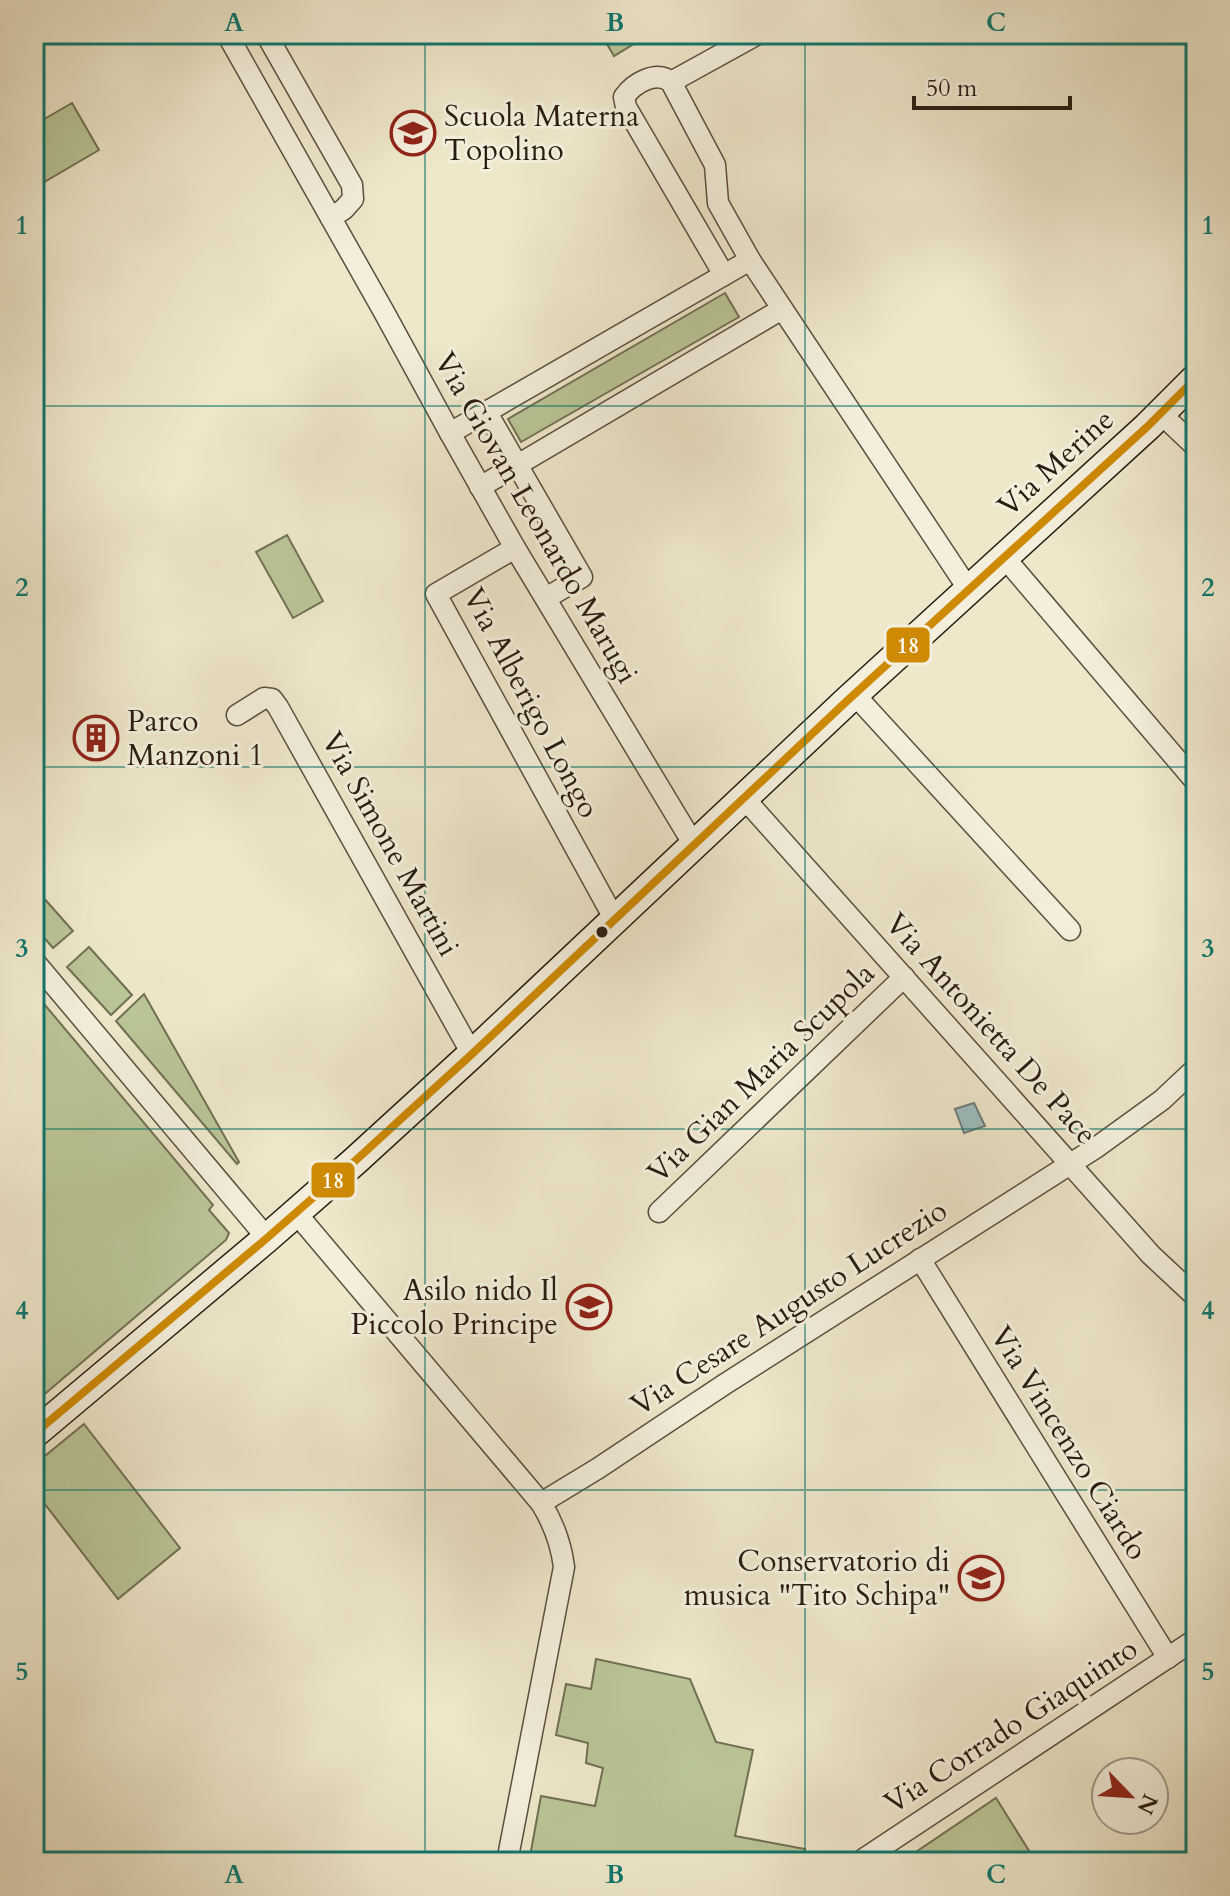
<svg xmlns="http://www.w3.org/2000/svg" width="1230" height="1896" font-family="Cardo,serif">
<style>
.green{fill:#bac596;stroke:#717054;stroke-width:2}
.water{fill:#9ebec0;stroke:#6f7d7a;stroke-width:2}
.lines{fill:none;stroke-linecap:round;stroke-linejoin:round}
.street-casing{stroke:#5a4f3f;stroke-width:23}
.secondary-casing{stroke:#281c11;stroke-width:31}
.street{stroke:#f4efdd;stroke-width:20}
.secondary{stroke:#f4efdd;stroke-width:28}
.bus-1-casing{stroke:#f4efdd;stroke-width:14}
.bus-1{stroke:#ce8a03;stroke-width:8}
.grid{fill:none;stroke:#0f766e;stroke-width:2;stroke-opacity:0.55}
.bus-dot{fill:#281c11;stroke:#f4efdd;stroke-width:3}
.labels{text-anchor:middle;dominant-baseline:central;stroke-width:6;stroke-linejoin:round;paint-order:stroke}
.poi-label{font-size:30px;fill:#281c11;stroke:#f4efdd;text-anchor:start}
.street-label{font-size:30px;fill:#281c11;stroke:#f4efdd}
.line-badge{stroke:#f4efdd;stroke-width:3}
.badge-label{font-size:22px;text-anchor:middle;font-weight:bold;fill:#fff}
.neatline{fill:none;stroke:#0f766e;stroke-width:3}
.grid-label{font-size:26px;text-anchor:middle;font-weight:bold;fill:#0f766e}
</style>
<rect width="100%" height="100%" fill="#eee7ca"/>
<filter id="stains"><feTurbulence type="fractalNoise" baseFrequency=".0025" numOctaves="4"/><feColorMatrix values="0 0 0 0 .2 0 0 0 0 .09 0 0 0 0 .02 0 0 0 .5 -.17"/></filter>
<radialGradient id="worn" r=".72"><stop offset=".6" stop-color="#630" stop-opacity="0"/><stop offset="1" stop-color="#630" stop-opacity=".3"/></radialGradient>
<g class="green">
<path d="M601 34H650L614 56Z"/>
<path d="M72 103 99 150 34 188V125Z"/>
<path d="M725 293 739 317 521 442 508 419Z"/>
<path d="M287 535 323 601 293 618 256 552Z"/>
<path d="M34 887 73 931 53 948 34 926Z"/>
<path d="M89 947 132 995 111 1015 67 967Z"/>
<path d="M34 992 213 1205 209 1210 229 1233 226 1240 34 1403Z"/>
<path d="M144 994 239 1162 237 1164 116 1021Z"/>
<path d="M84 1424 180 1548 118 1599 34 1490V1465Z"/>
<path d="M596 1659 690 1679 716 1742 753 1750 735 1836 805 1849 802 1862H529L541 1796 595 1806 603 1768 586 1763 588 1743 556 1735 566 1684 591 1689Z"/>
<path d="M996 1798 1036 1862H901Z"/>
</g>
<path class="water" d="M974 1103 985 1126 964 1133 955 1109Z"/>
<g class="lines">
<g class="street-casing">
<g id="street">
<path d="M227 34 384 312 450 433 515 548 694 845"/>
<path d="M266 34 352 185 353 199 344 209 331 218"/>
<path d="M671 82 758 34"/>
<path d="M724 275 626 107 624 97C634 83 656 70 671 82L715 165 718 203 750 260 969 590"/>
<path d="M486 411 582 577 546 598"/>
<path d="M1160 413 1196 447"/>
<path d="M450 433 750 260"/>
<path d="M480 487 782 309"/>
<path d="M515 548 436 594 615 920"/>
<path d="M1004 557 1196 782"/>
<path d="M854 694 1070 930"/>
<path d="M237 715 264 698 272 699 278 707 472 1054"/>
<path d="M744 798 1151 1255 1196 1297"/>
<path d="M34 961 267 1238"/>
<path d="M659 1212 904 977"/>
<path d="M296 1213 541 1503C554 1524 561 1543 564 1567L507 1862"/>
<path d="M920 1259 1168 1658"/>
<path d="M541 1503 597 1469 725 1384 1097 1147 1162 1100 1196 1068"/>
<path d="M34 1859 37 1862"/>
<path d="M859 1862 1196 1639"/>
</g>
</g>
<g class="secondary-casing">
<path id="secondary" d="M34 1434 267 1238 355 1161 472 1054 848 700 1148 426 1196 378"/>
</g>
<use href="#street" class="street"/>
<use href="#secondary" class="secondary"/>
<g class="bus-1-casing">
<path id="bus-1" d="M34 1434 267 1238 355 1161 472 1054 848 700 1148 426 1196 378"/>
</g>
<use href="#bus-1" class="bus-1"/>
</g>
<path class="grid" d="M425 34V1862M805 34V1862M34 406H1196M34 767H1196M34 1129H1196M34 1490H1196"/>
<defs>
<g id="school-ring" transform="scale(2.3)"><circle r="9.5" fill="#f4efdd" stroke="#8f2418" stroke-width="1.5"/><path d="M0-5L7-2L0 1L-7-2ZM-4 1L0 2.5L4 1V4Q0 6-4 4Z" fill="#8f2418"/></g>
<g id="building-ring" transform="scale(2.3)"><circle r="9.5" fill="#f4efdd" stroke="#8f2418" stroke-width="1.5"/><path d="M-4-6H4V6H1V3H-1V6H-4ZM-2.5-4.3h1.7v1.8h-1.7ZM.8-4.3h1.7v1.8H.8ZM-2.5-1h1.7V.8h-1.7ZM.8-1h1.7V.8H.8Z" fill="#8f2418"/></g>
</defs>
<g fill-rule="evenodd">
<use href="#school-ring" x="413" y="133"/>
<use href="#building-ring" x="96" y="738"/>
<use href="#school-ring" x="589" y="1307"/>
<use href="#school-ring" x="981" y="1578"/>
</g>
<circle class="bus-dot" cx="602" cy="932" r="7"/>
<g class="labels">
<g class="poi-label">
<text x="444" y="116">Scuola Materna<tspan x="444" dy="34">Topolino</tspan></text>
<text x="127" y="721">Parco<tspan x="127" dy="34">Manzoni 1</tspan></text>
<text x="558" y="1290" text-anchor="end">Asilo nido Il<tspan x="558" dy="34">Piccolo Principe</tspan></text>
<text x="950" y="1561" text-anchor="end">Conservatorio di<tspan x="950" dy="34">musica "Tito Schipa"</tspan></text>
</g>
<g class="street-label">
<text transform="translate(1056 463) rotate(-42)">Via Merine</text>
<text transform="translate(536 518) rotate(60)">Via Giovan Leonardo Marugi</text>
<text transform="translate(531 703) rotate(62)">Via Alberigo Longo</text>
<text transform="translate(390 844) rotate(61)">Via Simone Martini</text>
<text transform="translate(991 1029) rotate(48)">Via Antonietta De Pace</text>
<text transform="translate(761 1073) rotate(-44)">Via Gian Maria Scupola</text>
<text transform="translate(789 1308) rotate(-33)">Via Cesare Augusto Lucrezio</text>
<text transform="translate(1069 1443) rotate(58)">Via Vincenzo Ciardo</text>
<text transform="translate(1011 1726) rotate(-33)">Via Corrado Giaquinto</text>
</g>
</g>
<g class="line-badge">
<rect x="885" y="626" width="46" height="38" rx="8" fill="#ce8a03"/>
<rect x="310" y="1161" width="46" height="38" rx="8" fill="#ce8a03"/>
</g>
<g class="badge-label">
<text x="908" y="653">18</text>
<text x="333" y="1188">18</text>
</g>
<rect width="1230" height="1896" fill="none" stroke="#eee7ca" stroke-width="88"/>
<g transform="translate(1130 1796) rotate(115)"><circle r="38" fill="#f4efdd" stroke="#a29b8b" stroke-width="2"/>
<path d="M0-6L14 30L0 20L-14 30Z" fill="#8f2418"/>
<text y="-12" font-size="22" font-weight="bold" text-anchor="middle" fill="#281c11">N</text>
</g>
<path d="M914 96v12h156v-12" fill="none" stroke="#281c11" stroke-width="4"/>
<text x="926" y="96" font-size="24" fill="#281c11" stroke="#f4efdd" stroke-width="6" paint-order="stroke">50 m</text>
<rect x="44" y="44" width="1142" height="1808" class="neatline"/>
<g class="grid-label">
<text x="234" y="31">A</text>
<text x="615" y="31">B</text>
<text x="996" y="31">C</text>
<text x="22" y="234">1</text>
<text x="1208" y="234">1</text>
<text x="22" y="596">2</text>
<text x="1208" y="596">2</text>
<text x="22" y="957">3</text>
<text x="1208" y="957">3</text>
<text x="22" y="1319">4</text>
<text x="1208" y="1319">4</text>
<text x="22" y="1680">5</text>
<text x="1208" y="1680">5</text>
<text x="234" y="1883">A</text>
<text x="615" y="1883">B</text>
<text x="996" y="1883">C</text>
</g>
<rect width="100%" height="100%" filter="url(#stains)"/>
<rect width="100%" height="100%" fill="url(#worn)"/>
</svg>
